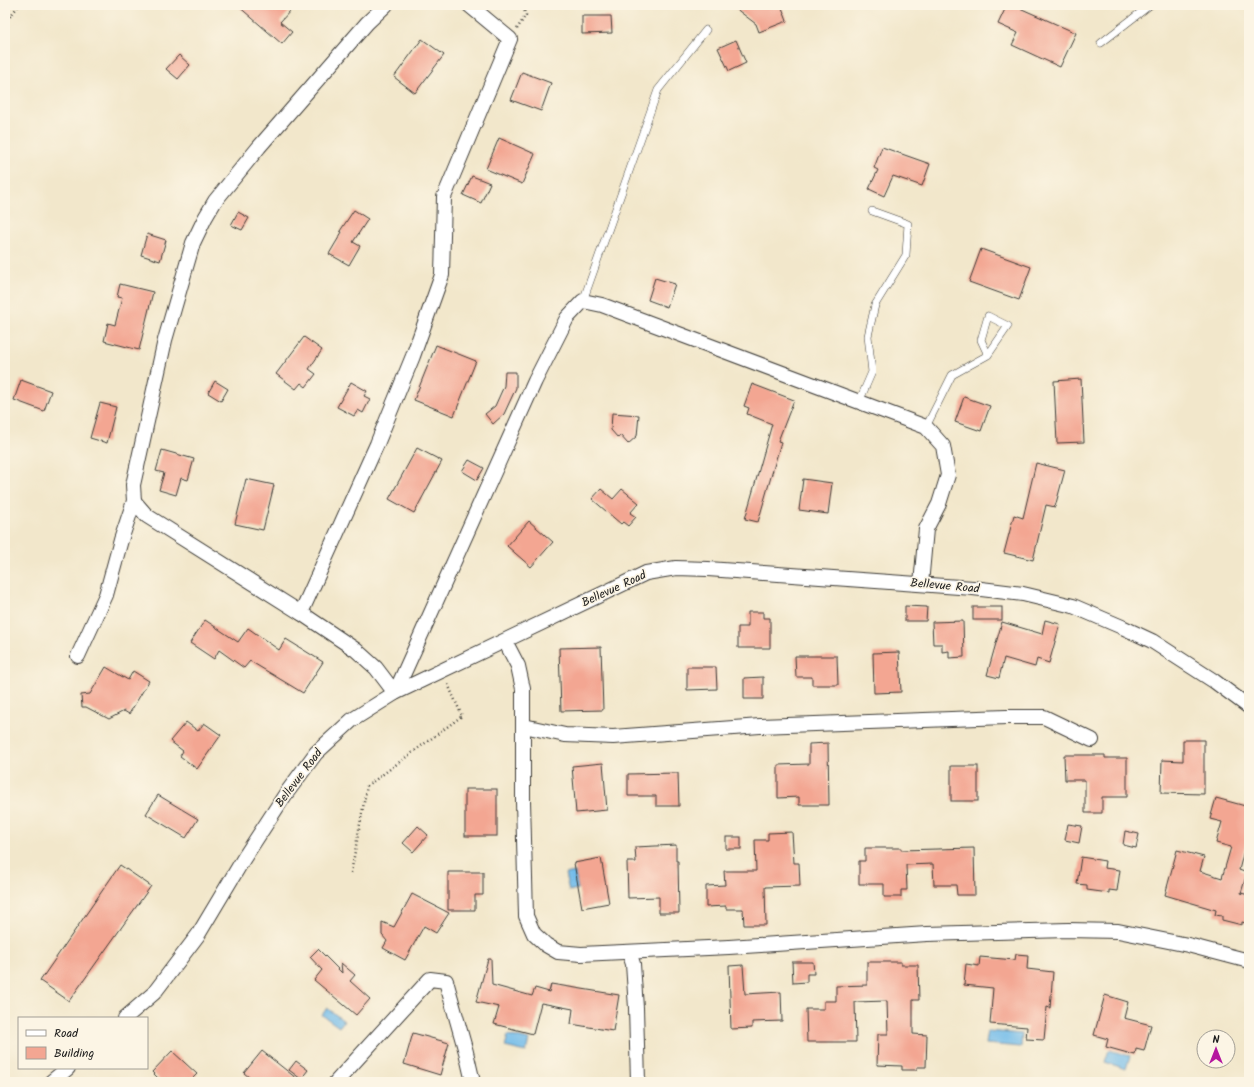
<svg xmlns="http://www.w3.org/2000/svg" width="1254" height="1087" font-family="Kalam,sans-serif">
<style>
.water{fill:#71bbea;stroke:#466c83}
.building{fill:#f3a692}
.lines{fill:none;stroke-linecap:round;stroke-linejoin:round}
.lane-casing{stroke:#3c3a36;stroke-width:8}
.street-casing{stroke:#3c3a36;stroke-width:16}
.path{stroke:#3c3a36;stroke-width:2.5;stroke-dasharray:1 3;stroke-linecap:butt}
.lane{stroke:#fff;stroke-width:7}
.street{stroke:#fff;stroke-width:14}
.labels{text-anchor:middle;dominant-baseline:central;stroke-width:3.5;stroke-linejoin:round;paint-order:stroke}
.street-label{font-size:12px;fill:#1c1c1c;stroke:#fcf5e5}
</style>
<rect width="100%" height="100%" fill="#fcf5e5"/>
<filter id="ink" filterUnits="userSpaceOnUse"><feTurbulence type="fractalNoise" baseFrequency=".025" numOctaves="2"/><feDisplacementMap in="SourceGraphic" scale="8" xChannelSelector="R" yChannelSelector="G"/><feConvolveMatrix kernelMatrix="1 2 1 2 8 2 1 2 1" color-interpolation-filters="sRGB"/></filter>
<filter id="wash" filterUnits="userSpaceOnUse"><feTurbulence type="fractalNoise" baseFrequency=".012" numOctaves="4" result="noise"/><feDisplacementMap in="SourceGraphic" scale="16" xChannelSelector="R" yChannelSelector="G"/><feGaussianBlur stdDeviation="0.9" result="paint"/><feColorMatrix in="noise" values="0 0 0 0 0 0 0 0 0 0 0 0 0 0 0 0 0 1.4 0 .05"/><feComposite in="paint" operator="in"/></filter>
<g filter="url(#wash)">
<rect width="100%" height="100%" fill="#f2e7cb"/>
<g class="water">
<path d="M575 872 578 889 569 891 565 874Z"/>
<path d="M327 1008 344 1021 339 1027 322 1015Z"/>
<path d="M988 1031 1022 1034 1021 1047 986 1044Z"/>
<path d="M508 1035 529 1040 526 1052 505 1047Z"/>
<path d="M1109 1050 1130 1056 1126 1069 1105 1062Z"/>
</g>
<g id="blocks">
<g class="building">
<path d="M237 5H285L291 10 280 22 292 32 282 44Z"/>
<path d="M731 5H781L787 21 759 32 756 24Z"/>
<path d="M1007 5H1013L1076 33 1060 67 1012 45 1018 33 998 24Z"/>
<path d="M582 16H611L612 33 582 34Z"/>
<path d="M422 39 444 55 415 93 394 77Z"/>
<path d="M736 40 746 63 729 71 718 48Z"/>
<path d="M179 55 190 65 178 79 166 69Z"/>
<path d="M522 72 551 83 541 111 511 100Z"/>
<path d="M499 138 535 154 522 184 486 169Z"/>
<path d="M882 147 930 164 922 186 893 176 884 196 869 189 878 170 874 168Z"/>
<path d="M472 176 490 183 481 203 463 195Z"/>
<path d="M354 210 368 219 353 242 360 246 349 265 329 254 342 232 340 231Z"/>
<path d="M238 212 249 218 242 230 231 225Z"/>
<path d="M147 234 166 240 160 261 141 255Z"/>
<path d="M981 249 1031 267 1019 300 969 282Z"/>
<path d="M655 278 675 284 667 307 648 300Z"/>
<path d="M120 284 153 292 139 350 104 341 108 323 115 325 122 298 117 297Z"/>
<path d="M304 337 322 350 309 369 316 374 306 387 301 383 296 389 276 374Z"/>
<path d="M436 345 476 361 454 416 414 400Z"/>
<path d="M505 372H516V388L504 414 493 424 485 414 495 406 504 386Z"/>
<path d="M1081 379 1084 442 1057 443 1054 381Z"/>
<path d="M21 380 51 391 44 411 14 400Z"/>
<path d="M215 381 228 389 221 401 208 393Z"/>
<path d="M351 382 367 391 364 396 370 399 363 413 358 410 354 416 337 407Z"/>
<path d="M752 384 794 400 778 441 781 442 758 522 745 519 772 424 747 414 749 408 744 406Z"/>
<path d="M964 397 990 406 981 431 955 422Z"/>
<path d="M100 403 116 407 107 443 90 438Z"/>
<path d="M612 413 639 415 637 436 628 444 620 435 618 438 611 430Z"/>
<path d="M417 448 442 461 414 513 389 499Z"/>
<path d="M162 450 194 459 188 480 181 478 176 495 159 490 164 473 156 471Z"/>
<path d="M469 460 484 468 477 480 462 471Z"/>
<path d="M1036 463 1065 470 1055 507 1046 505 1033 560 1004 553 1014 515 1023 518Z"/>
<path d="M246 479 274 485 263 530 235 524Z"/>
<path d="M803 479 832 483 828 514 799 510Z"/>
<path d="M601 489 613 499 622 489 639 503 630 513 636 517 628 526 623 522 621 524 592 499Z"/>
<path d="M529 521 553 542 531 567 507 546Z"/>
<path d="M905 606 927 607 926 621H905Z"/>
<rect x="973" y="607" width="29" height="13"/>
<path d="M748 612H763V618H770V648H738V627H748Z"/>
<path d="M205 620 238 642 248 628 279 650 286 639 323 662 303 693 250 661 244 668 219 650 214 659 190 643Z"/>
<path d="M1045 620 1060 624 1049 663 1037 659 1035 667 1004 658 999 678 987 675 1002 622 1042 634Z"/>
<path d="M963 621 964 657 949 658V651L942 652V644H933L932 622Z"/>
<path d="M601 647 603 710 561 711 559 648Z"/>
<path d="M899 652 901 692 874 693 873 653Z"/>
<path d="M795 656H837L838 685H812V677H796Z"/>
<path d="M106 667 128 680 133 671 149 681 129 714 124 711 109 719 86 707H82L81 695 90 694Z"/>
<path d="M687 667H716L717 689 687 690Z"/>
<path d="M763 677V699H744V678Z"/>
<path d="M186 722 198 731 204 723 221 735 197 769 180 756 183 751 170 741Z"/>
<path d="M1183 740H1204V794L1161 793 1162 760 1183 761Z"/>
<path d="M828 743 829 805H799V797L778 798V765L809 764V744Z"/>
<path d="M1064 755H1105V758H1127V797H1102V813H1085V780H1065Z"/>
<path d="M603 763 607 810 576 813 572 766Z"/>
<rect x="951" y="766" width="27" height="35"/>
<path d="M678 773 679 806H656V796H628V774Z"/>
<rect x="465" y="789" width="32" height="47"/>
<path d="M158 795 198 819 186 838 146 814Z"/>
<path d="M1216 798 1249 807V831L1239 870 1247 873 1241 893 1249 895V924L1242 922V925L1222 920V916L1215 915 1216 910 1165 895 1177 850 1204 857 1200 871 1222 878 1231 847 1216 843 1222 822 1210 819Z"/>
<path d="M1068 824 1082 826 1079 843 1065 840Z"/>
<path d="M418 826 428 835 413 852 403 843Z"/>
<path d="M1125 831 1139 834 1136 848 1123 845Z"/>
<path d="M792 832 794 863H799L800 886 765 887 766 925H744L743 909H726V906L706 907V886L725 885 724 871H756L755 840H768V833Z"/>
<rect x="726" y="837" width="15" height="12"/>
<path d="M676 845V861H678L679 913H659V897L628 898 627 862H636L635 847Z"/>
<path d="M865 848H901V850L974 848 975 895H957L956 885H934L933 864 906 865 907 890H901V897H884V884H859V861H865Z"/>
<path d="M1081 857 1105 861 1104 868 1120 870 1117 891 1109 890V893L1087 890V885L1077 884Z"/>
<path d="M601 858 609 903 582 908 574 863Z"/>
<path d="M120 865 151 886 69 1001 40 981Z"/>
<path d="M448 872H483V895H475V910H448Z"/>
<path d="M412 894 449 913 436 933 424 926 405 960 383 948 387 941 382 935V922L394 927Z"/>
<path d="M318 949 342 973 341 963 355 975 350 981 370 999 356 1015 314 980 322 970 310 957Z"/>
<path d="M1016 954 1028 955 1027 969 1053 972 1050 1008 1047 1007 1044 1040 1026 1039 1027 1027 990 1024 993 988 964 985 966 964 979 966 980 957 1015 960Z"/>
<path d="M488 959H491L492 985 532 996 535 988 549 992 551 984 619 995 613 1031 571 1024 573 1009 541 1003 533 1034 494 1024 499 1007 476 1002Z"/>
<path d="M792 962H813L814 974H807V982L793 983Z"/>
<path d="M867 962H901V965H918L919 1000H913V1034L927 1035 926 1067H917V1070H902V1066L877 1065 878 1034H888L887 1001 855 1002 856 1042H807L806 1009H824V1001H836V986L867 985Z"/>
<path d="M743 965 745 994 781 992 782 1021 752 1022V1028L731 1029 729 966Z"/>
<path d="M1105 995 1128 1002 1124 1018 1151 1025 1144 1051 1136 1049 1135 1055 1106 1047 1108 1039 1094 1035Z"/>
<path d="M413 1033 449 1043 440 1075 404 1064Z"/>
<path d="M172 1051 197 1074 189 1082H162L152 1072Z"/>
<path d="M262 1051 301 1082H255L244 1073Z"/>
<path d="M296 1061 308 1070 301 1079 289 1070Z"/>
</g>
</g>
</g>
<g filter="url(#ink)">
<use href="#blocks" fill-opacity="0" stroke="#3c3a36" stroke-width="1"/>
<g class="lines">
<g class="lane-casing">
<g id="lane">
<path d="M1101 43 1150 5"/>
<path d="M583 301 658 90 706 30"/>
<path d="M859 402 872 372 868 336 875 305 906 255 908 224 872 211"/>
<path d="M926 427 952 375 988 355 1008 326 988 316 981 340 988 355"/>
</g>
</g>
<g class="street-casing">
<g id="street">
<path d="M469 5 510 39 444 197 442 275 413 356 377 444 301 613 356 650 376 668 395 693 535 381 567 318 583 301 602 305 926 427 943 446 948 475 939 504 926 529 921 584"/>
<path d="M134 501 133 485 165 340 193 243 205 218 215 201 259 147 367 23 386 5"/>
<path d="M505 641 518 666 523 689V801L526 916 534 934 546 945 558 952 581 954 729 947 927 934 1068 930 1118 931 1188 945 1249 961"/>
<path d="M78 656 106 595 121 540 134 501 147 516 301 613"/>
<path d="M524 726 565 735 613 737 760 726 1006 717H1044L1092 740"/>
<path d="M629 952 633 964 636 1008 638 1082"/>
<path d="M125 1018 154 993 198 935 244 858 285 795 316 753 352 720 395 693 646 573 676 568 708 569 973 588 1023 594 1073 606 1122 627 1152 641 1214 681 1249 707"/>
<path d="M51 1082 68 1068"/>
<path d="M336 1082 430 979 446 981 466 1052 473 1082"/>
</g>
</g>
<g class="path">
<path d="M5 23 19 5"/>
<path d="M517 29 526 15 522 5"/>
<path d="M351 873 367 786 462 716 447 682"/>
</g>
<use href="#lane" class="lane"/>
<use href="#street" class="street"/>
</g>
</g>
<g class="labels">
<g class="street-label">
<text transform="translate(945 586) rotate(5)">Bellevue Road</text>
<text transform="translate(614 589) rotate(-25)">Bellevue Road</text>
<text transform="translate(299 778) rotate(-53)">Bellevue Road</text>
</g>
</g>
<rect width="1254" height="1087" fill="none" stroke="#fcf5e5" stroke-width="20"/>
<rect x="18" y="1017" width="130" height="52" fill="#fcf5e5" stroke="#a29e95"/>
<rect x="26" y="1030" width="20" height="6" fill="#ffffff" stroke="#a29e95"/>
<text x="54" y="1037" font-size="12" fill="#1c1c1c">Road</text>
<rect x="26" y="1047" width="20" height="12" fill="#f3a692" stroke="#a29e95"/>
<text x="54" y="1057" font-size="12" fill="#1c1c1c">Building</text>
<g transform="translate(1216 1049)"><circle r="19" fill="#fcf5e5" stroke="#a29e95"/>
<path d="M0-3L7 15L0 10L-7 15Z" fill="#b5179e"/>
<text y="-6" font-size="11" font-weight="bold" text-anchor="middle" fill="#1c1c1c">N</text>
</g>
</svg>
